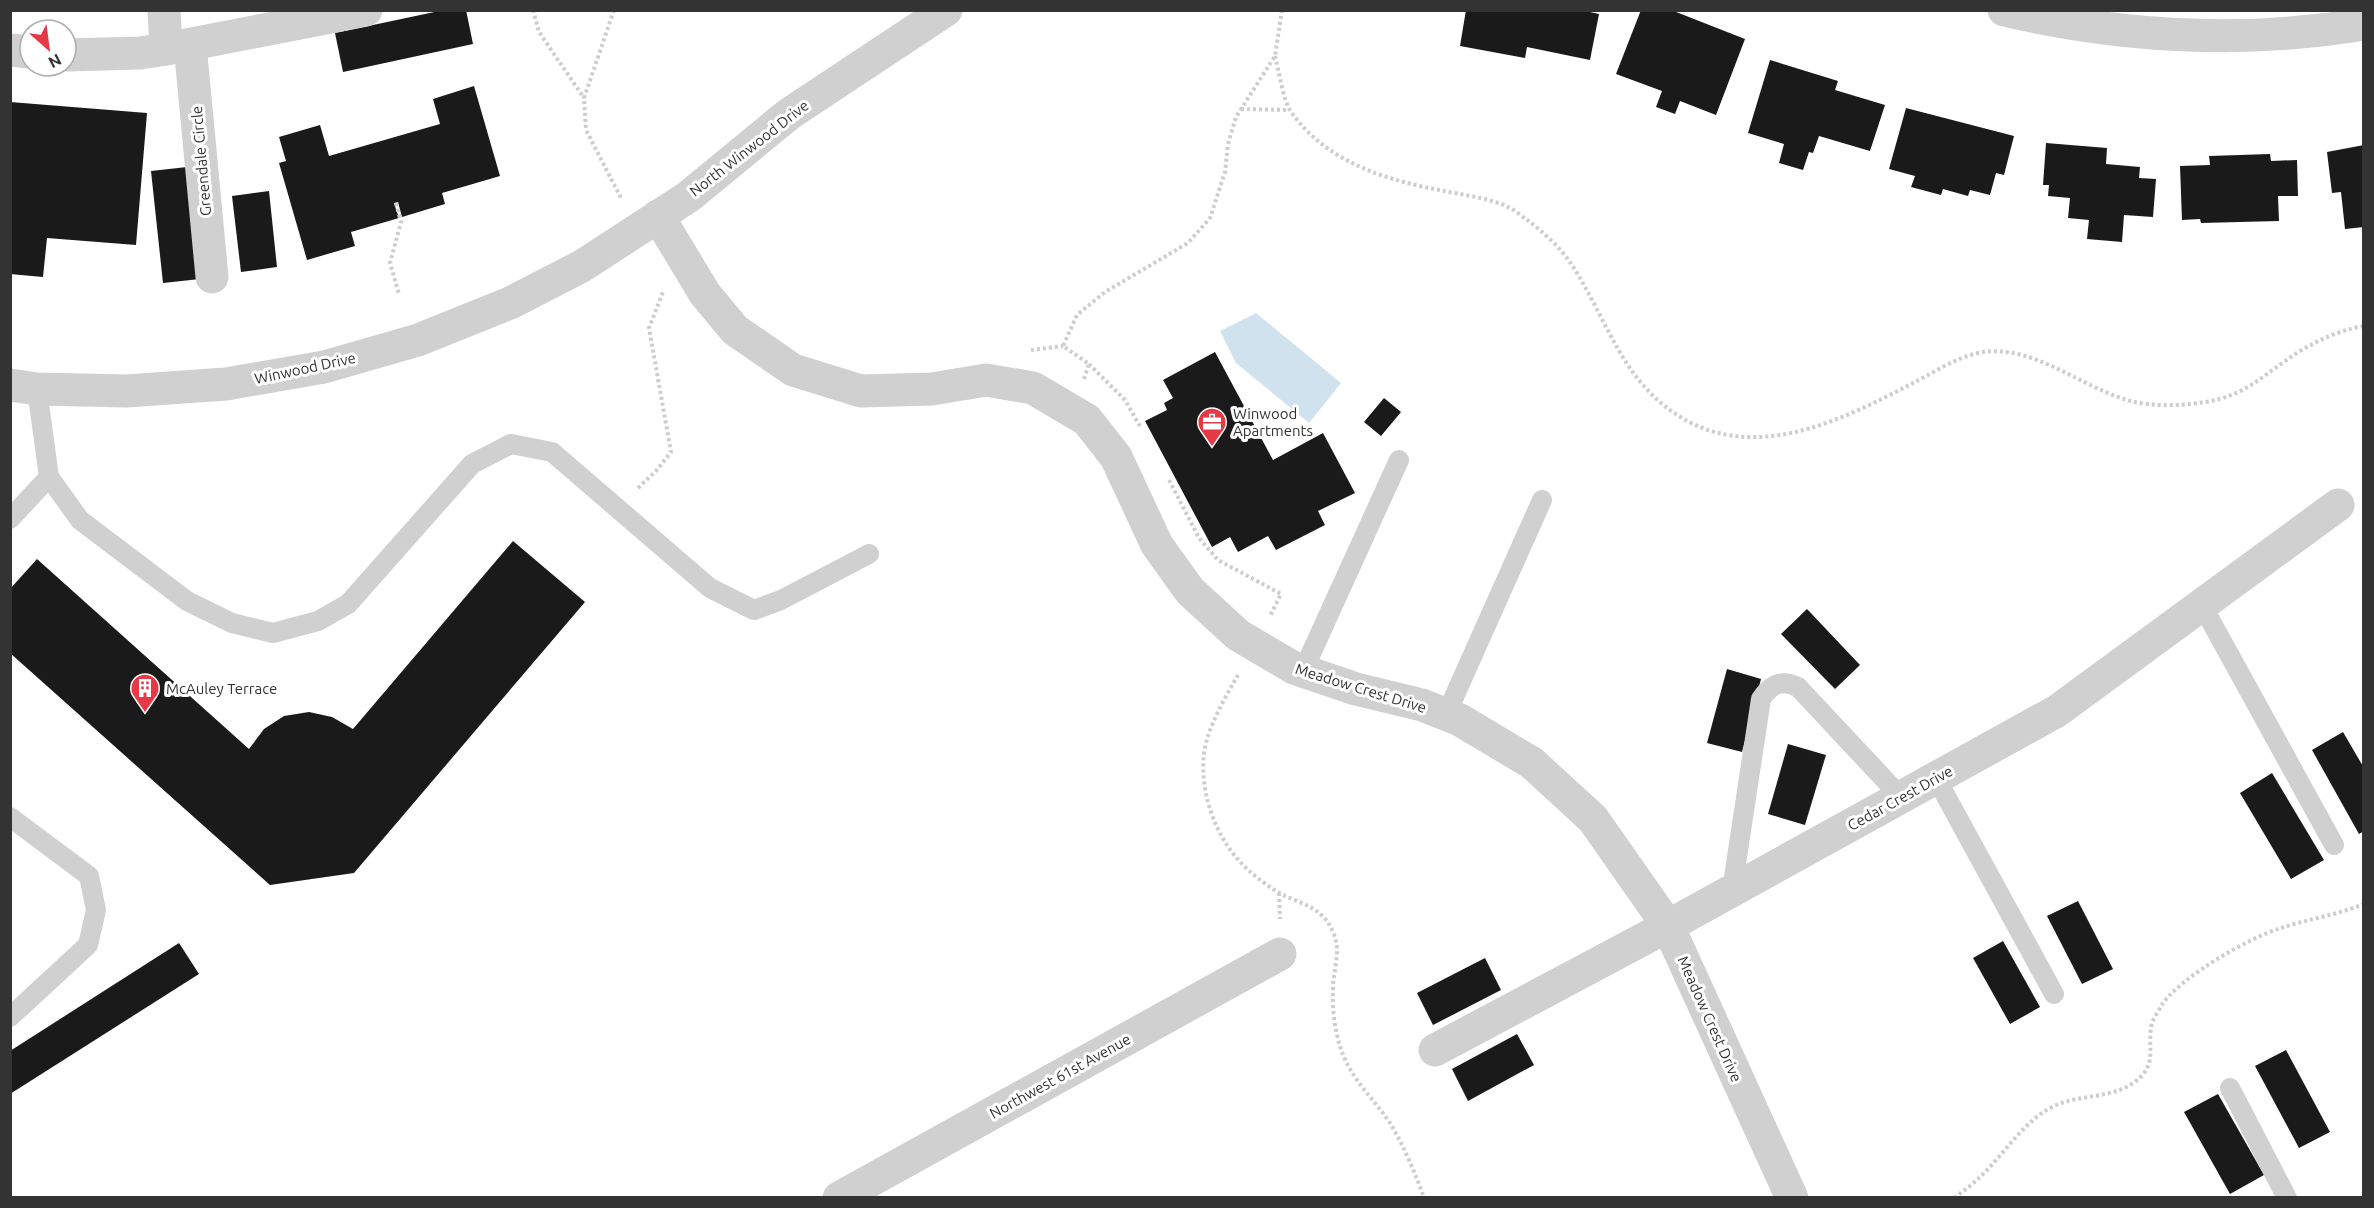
<svg xmlns="http://www.w3.org/2000/svg" width="2374" height="1208" font-family="Ubuntu,sans-serif">
<style>
.water{fill:#cfe2ee}
.building{fill:#1a1a1a}
.lines{fill:none;stroke-linecap:round;stroke-linejoin:round}
.path{stroke:#cdcdcd;stroke-width:4;stroke-dasharray:3 3;stroke-linecap:butt}
.service{stroke:#d0d0d0;stroke-width:20}
.minor{stroke:#d0d0d0;stroke-width:33}
.labels{text-anchor:middle;dominant-baseline:central;stroke-width:6;stroke-linejoin:round;paint-order:stroke}
.street-label{font-size:15px;fill:#333;stroke:#fff}
.poi-label{font-size:15px;fill:#333;stroke:#fff;text-anchor:start}
</style>
<rect width="100%" height="100%" fill="#fff"/>
<path class="water" d="M1256 313 1341 383 1309 423 1236 363 1220 331Z"/>
<g class="building">
<path d="M444 10H466L473 44 343 72 335 33Z"/>
<path d="M1466 10H1581L1599 14 1590 60 1527 47 1525 58 1460 46Z"/>
<path d="M1641 10H1671L1745 39 1716 115 1680 101 1675 114 1656 107 1662 91 1616 74Z"/>
<path d="M1770 60 1838 81 1835 90 1885 105 1870 151 1819 136 1813 153 1809 152 1803 170 1779 163 1784 144 1748 133Z"/>
<path d="M474 86 500 176 442 193 445 204 402 217 398 202 394 203 399 218 351 232 355 246 307 260 279 163 286 161 279 137 320 125 329 156 440 124 433 99Z"/>
<path d="M10 102 147 113 136 245 47 238 43 277 10 274Z"/>
<path d="M1906 108 2014 136 2004 175 1996 173 1990 195 1970 190 1968 196 1943 189 1941 195 1911 187 1915 176 1889 169Z"/>
<path d="M2046 143 2107 148 2106 164 2140 167 2139 178 2156 179 2153 217 2124 215 2122 242 2087 239 2089 220 2068 218 2070 198 2048 196 2049 185H2043Z"/>
<path d="M2364 145V227L2345 229 2341 192 2332 193 2327 152Z"/>
<path d="M2270 154 2271 161 2297 160 2298 196H2278L2279 221 2201 223 2200 219 2182 220 2180 166 2210 165 2209 156Z"/>
<path d="M187 167 200 279 163 283 151 171Z"/>
<path d="M269 191 277 267 241 272 232 196Z"/>
<path d="M1215 352 1273 460 1323 433 1355 493 1318 511 1325 525 1276 550 1268 536 1238 552 1230 537 1212 547 1145 421 1167 410 1164 403 1173 398 1163 380Z"/>
<path d="M1384 398 1401 412 1381 436 1364 422Z"/>
<path d="M513 541 585 602 354 873 270 885 10 653V589L37 559 249 749 264 729 284 716 309 712 332 717 353 729Z"/>
<path d="M1807 609 1860 665 1835 689 1781 634Z"/>
<path d="M1727 669 1761 679 1742 752 1707 743Z"/>
<path d="M2343 732 2364 768V831L2359 834 2312 750Z"/>
<path d="M1788 744 1826 755 1805 825 1768 814Z"/>
<path d="M2272 773 2324 860 2291 879 2240 793Z"/>
<path d="M2078 901 2113 969 2082 984 2047 916Z"/>
<path d="M2003 941 2040 1007 2010 1024 1973 958Z"/>
<path d="M179 943 199 974 10 1094V1051Z"/>
<path d="M1485 958 1501 990 1433 1025 1417 993Z"/>
<path d="M1517 1034 1534 1065 1468 1101 1452 1069Z"/>
<path d="M2286 1050 2330 1132 2299 1148 2255 1066Z"/>
<path d="M2218 1094 2264 1175 2230 1194 2184 1112Z"/>
</g>
<g class="lines">
<g class="path">
<path d="M533 10 539 32 584 98"/>
<path d="M614 10 584 98 586 130 622 200"/>
<path d="M1275 56C1279 71 1283 100 1291 112 1327 162 1383 179 1439 190 1461 195 1489 197 1510 208 1515 210 1521 216 1526 219 1542 231 1561 248 1572 265 1608 321 1622 382 1682 418 1758 463 1844 419 1913 383 1933 373 1955 358 1978 353 2030 342 2079 386 2127 400 2151 407 2180 406 2205 402 2246 396 2264 374 2297 353 2318 340 2340 330 2364 326"/>
<path d="M1241 109 1289 110"/>
<path d="M396 203 401 222 390 263 399 294"/>
<path d="M1031 350 1063 346"/>
<path d="M1089 364 1125 400 1141 428"/>
<path d="M1084 379 1089 364 1063 346 1077 315 1105 292 1188 243 1210 218 1225 172 1228 144 1236 117 1275 56 1282 10"/>
<path d="M1169 480 1199 538 1218 560 1281 594 1270 616"/>
<path d="M638 488 656 471 671 452 649 328 663 292"/>
<path d="M1238 675C1227 694 1215 715 1208 736 1196 772 1208 818 1229 848 1241 866 1259 880 1276 891 1298 904 1322 905 1333 932 1342 952 1333 969 1333 989 1332 1010 1335 1033 1342 1052 1352 1080 1374 1099 1390 1123 1403 1144 1416 1175 1424 1198"/>
<path d="M1279 893 1280 919"/>
<path d="M1954 1198C1963 1191 1972 1185 1979 1178 2004 1155 2023 1121 2054 1106 2079 1094 2113 1099 2136 1081 2159 1063 2146 1046 2152 1023 2154 1017 2160 1009 2163 1003 2183 976 2248 938 2281 928 2308 919 2337 915 2364 904"/>
</g>
<g class="service">
<path d="M37 389 49 477 80 520 187 601 232 623 273 633 318 621 348 604 472 464 511 444 552 452 710 588 754 610 781 600 869 554"/>
<path d="M10 519 49 477"/>
<path d="M2202 605 2334 845"/>
<path d="M1303 671 1399 460"/>
<path d="M1446 715 1542 500"/>
<path d="M1936 778 2054 994"/>
<path d="M10 817 89 876 96 910 88 945 10 1017"/>
<path d="M1732 890 1761 699C1771 684 1782 679 1798 687L1901 797"/>
<path d="M2230 1088 2287 1198"/>
</g>
<g class="minor">
<path d="M164 10 166 49"/>
<path d="M2004 10C2121 37 2244 44 2364 24"/>
<path d="M190 45 212 277"/>
<path d="M10 50 30 52"/>
<path d="M66 55 140 53 166 49 366 10"/>
<path d="M658 216 705 294 735 330 793 370 861 391 932 389 986 380 1033 388 1087 420 1116 457 1157 545 1190 591 1238 635 1294 668 1356 689 1422 705 1460 720 1532 763 1593 819 1668 926 1792 1198"/>
<path d="M10 385 37 389 126 391 226 384 324 367 418 340 510 303 582 266 688 197 789 114 946 10"/>
<path d="M1435 1050 1668 926 2057 711 2338 505"/>
<path d="M839 1198 1280 954"/>
</g>
</g>
<defs>
<g id="office-pin" transform="scale(1.5)"><path d="M0 17L-7.5 6A9.5 9.5 0 1 1 7.5 6Z" fill="#e63946" stroke="#fff"/><path d="M-6-3h4V-5.5h4V-3h4V5H-6ZM-1-4.5V-3h2v-1.5ZM-6 0V1H6V0Z" fill="#fff"/></g>
<g id="building-pin" transform="scale(1.5)"><path d="M0 17L-7.5 6A9.5 9.5 0 1 1 7.5 6Z" fill="#e63946" stroke="#fff"/><path d="M-4-6H4V6H1V3H-1V6H-4ZM-2.5-4.3h1.7v1.8h-1.7ZM.8-4.3h1.7v1.8H.8ZM-2.5-1h1.7V.8h-1.7ZM.8-1h1.7V.8H.8Z" fill="#fff"/></g>
</defs>
<g fill-rule="evenodd">
<use href="#office-pin" x="1212" y="422"/>
<use href="#building-pin" x="145" y="688"/>
</g>
<g class="labels">
<g class="street-label">
<text transform="translate(749 148) rotate(-38)">North Winwood Drive</text>
<text transform="translate(201 161) rotate(-95)">Greendale Circle</text>
<text transform="translate(305 368) rotate(-12)">Winwood Drive</text>
<text transform="translate(1361 688) rotate(17)">Meadow Crest Drive</text>
<text transform="translate(1900 798) rotate(-29)">Cedar Crest Drive</text>
<text transform="translate(1710 1019) rotate(66)">Meadow Crest Drive</text>
<text transform="translate(1060 1076) rotate(-29)">Northwest 61st Avenue</text>
</g>
<g class="poi-label">
<text x="1233" y="413">Winwood<tspan x="1233" dy="17">Apartments</tspan></text>
<text x="166" y="688">McAuley Terrace</text>
</g>
</g>
<rect width="2374" height="1208" fill="none" stroke="#333333" stroke-width="24"/>
<g transform="translate(48 48) rotate(152)"><circle r="28" fill="#ffffff" stroke="#adadad" stroke-width="1.5"/>
<path d="M0-4.5L10 22L0 15L-10 22Z" fill="#e63946"/>
<text y="-9" font-size="16" font-weight="bold" text-anchor="middle" fill="#333333">N</text>
</g>
</svg>
